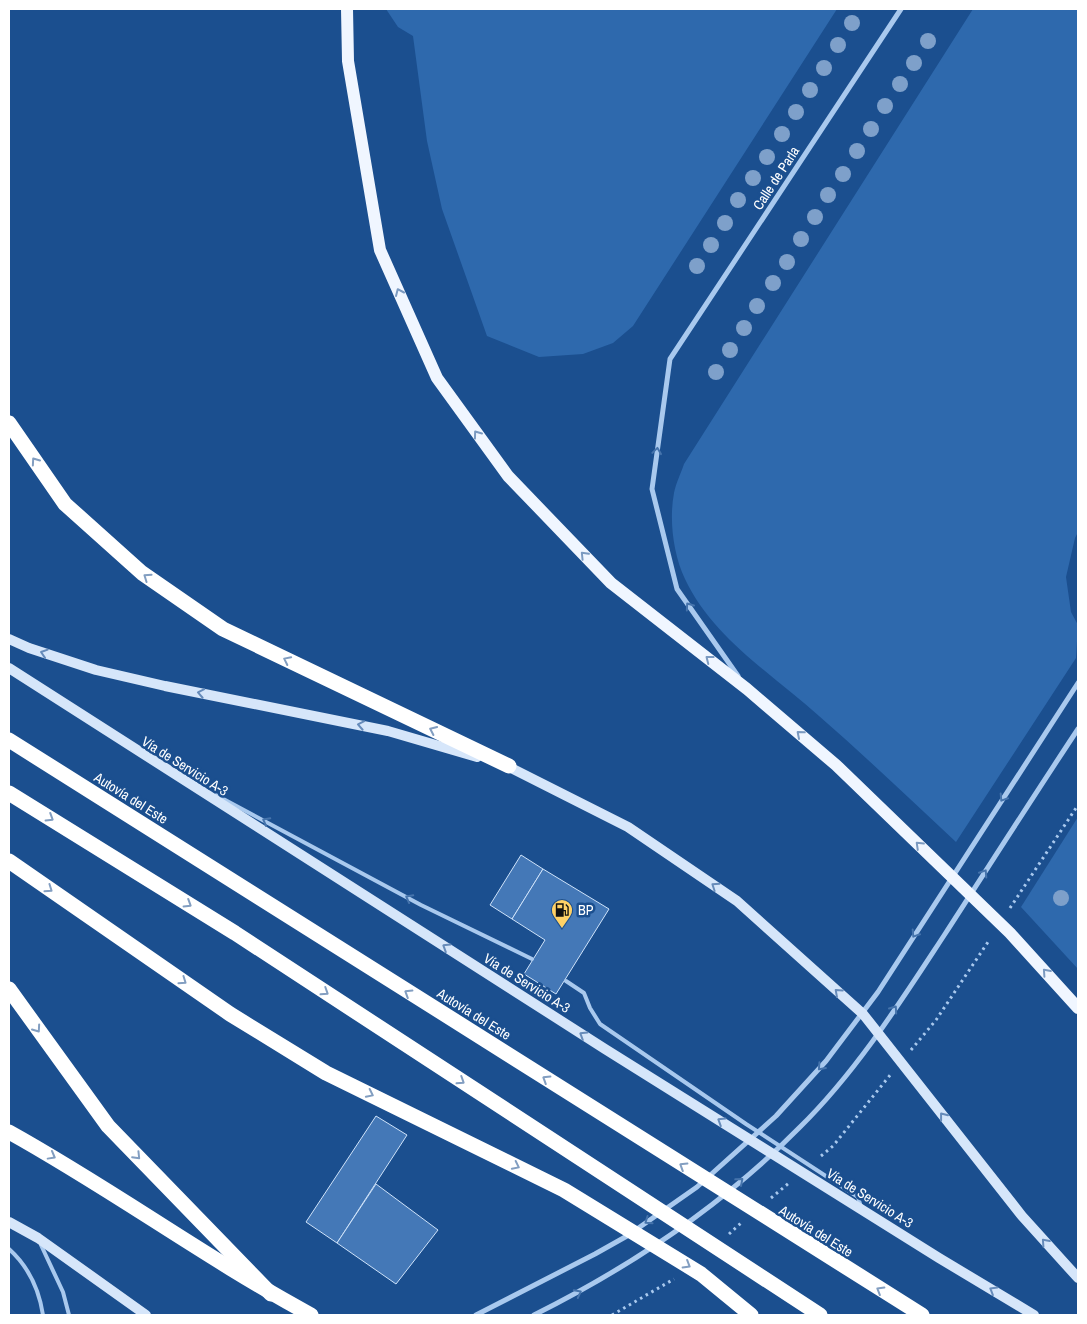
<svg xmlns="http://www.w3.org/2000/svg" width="1087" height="1324" font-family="'Archivo Narrow',sans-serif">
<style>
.green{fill:#2e69ad}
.building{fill:#4478b7;stroke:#cfe3fa}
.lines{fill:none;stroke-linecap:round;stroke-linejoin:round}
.path{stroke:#a9c9ee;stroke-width:3;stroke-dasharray:2.5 4;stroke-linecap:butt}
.lane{stroke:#a9c9ee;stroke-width:4}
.street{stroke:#a9c9ee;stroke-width:5}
.secondary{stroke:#d6e6fa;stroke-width:10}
.primary{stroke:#f0f6ff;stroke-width:12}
.highway{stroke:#fff;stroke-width:15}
.tree{fill:#7ea0ca}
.oneway{stroke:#7b9ac1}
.oneway2{stroke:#4674ac}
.oneway3{stroke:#829ec1}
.oneway4{stroke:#668bba}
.labels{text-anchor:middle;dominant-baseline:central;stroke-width:5;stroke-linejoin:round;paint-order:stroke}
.street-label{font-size:14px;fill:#fff;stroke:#1b4f8f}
.poi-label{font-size:14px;fill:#fff;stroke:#1b4f8f;text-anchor:start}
</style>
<rect width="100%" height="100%" fill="#1b4f8f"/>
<g class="green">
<path d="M386 9H837L633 326 613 343 583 354 539 357 487 336 442 209 427 141 413 36 398 27Z"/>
<path d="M973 9H1078V532L1075 538 1066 577 1071 612 1078 625 1076 658 956 842C911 800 866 757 819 716 772 674 712 637 685 579 673 554 669 519 674 493 676 483 681 473 684 464Z"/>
<path d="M1078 817V969L1021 907Z"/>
</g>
<g class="building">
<path d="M521 855 543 869 512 919 490 905Z"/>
<path d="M543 869 609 909 556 994 524 974 545 940 512 919Z"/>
<path d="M376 1116 407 1135 337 1243 306 1222Z"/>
<path d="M376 1184 438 1230 396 1284 337 1243Z"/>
</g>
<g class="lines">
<g class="path">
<path d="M1010 908 1078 805"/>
<path d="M911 1050 936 1020 990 939"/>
<path d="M821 1156 833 1146 891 1074"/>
<path d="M771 1198 789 1183"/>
<path d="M729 1234 741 1223"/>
<path d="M612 1315 674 1279"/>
</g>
<g class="lane">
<path d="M214 794 421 905 532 959"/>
<path d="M566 981 584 993 590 1008 600 1024 746 1124 858 1197 861 1207"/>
<path d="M41 1245 63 1292 69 1315"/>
<path d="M9 1249C29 1267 39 1289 43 1315"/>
</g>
<g class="street">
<path d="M738 676 677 589 652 489 670 359 901 9"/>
<path d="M476 1315 595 1254 627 1236 697 1187 776 1116 826 1061 878 992 1078 683"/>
<path d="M534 1315C632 1266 723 1205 800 1127 857 1071 901 1001 945 934 989 866 1033 797 1078 729"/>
</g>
<g class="secondary">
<path d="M9 639 29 648 96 670 165 686 388 731 477 757"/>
<path d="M9 668 605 1049 939 1258 1034 1315"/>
<path d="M503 764 628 827 737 901 863 1014 1022 1216 1078 1278"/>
<path d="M9 1222 38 1238 146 1315"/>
</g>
<path class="primary" d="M347 9 348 61 380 250 437 378 508 476 611 583 747 689 836 765 1010 933 1078 1008"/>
<g class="highway">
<path d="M9 423 65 504 142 573 223 629 509 766"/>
<path d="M9 740 922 1315"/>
<path d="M9 793 235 933 820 1315"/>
<path d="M9 861 230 1014 326 1073 564 1190 701 1274 751 1315"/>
<path d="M9 989 108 1126 271 1294"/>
<path d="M9 1132C112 1189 207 1259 311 1315"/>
</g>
</g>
<g class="tree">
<circle cx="852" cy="23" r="8"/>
<circle cx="928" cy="41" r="8"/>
<circle cx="838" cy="45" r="8"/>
<circle cx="914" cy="63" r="8"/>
<circle cx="824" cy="68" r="8"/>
<circle cx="900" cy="84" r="8"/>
<circle cx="810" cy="90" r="8"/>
<circle cx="885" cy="106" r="8"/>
<circle cx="796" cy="112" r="8"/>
<circle cx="871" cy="129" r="8"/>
<circle cx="782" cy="134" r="8"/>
<circle cx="857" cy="151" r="8"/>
<circle cx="767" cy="157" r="8"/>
<circle cx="843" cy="174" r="8"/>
<circle cx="753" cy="178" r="8"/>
<circle cx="828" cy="195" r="8"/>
<circle cx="738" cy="200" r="8"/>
<circle cx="815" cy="217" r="8"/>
<circle cx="725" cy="223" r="8"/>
<circle cx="801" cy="239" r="8"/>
<circle cx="711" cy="245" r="8"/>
<circle cx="787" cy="262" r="8"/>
<circle cx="697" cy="266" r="8"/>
<circle cx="773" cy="283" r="8"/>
<circle cx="757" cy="306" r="8"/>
<circle cx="744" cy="328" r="8"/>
<circle cx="730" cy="350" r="8"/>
<circle cx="716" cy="372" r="8"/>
<circle cx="1061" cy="898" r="8"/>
</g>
<defs><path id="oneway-chevron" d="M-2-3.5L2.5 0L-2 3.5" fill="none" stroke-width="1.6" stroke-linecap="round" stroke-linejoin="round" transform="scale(1.25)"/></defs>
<g class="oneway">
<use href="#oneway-chevron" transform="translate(399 292) rotate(-114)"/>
<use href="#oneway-chevron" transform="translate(477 434) rotate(-126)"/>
<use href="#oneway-chevron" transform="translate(584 555) rotate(-134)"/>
<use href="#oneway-chevron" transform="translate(709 659) rotate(-142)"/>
<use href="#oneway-chevron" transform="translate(800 734) rotate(-139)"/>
<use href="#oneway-chevron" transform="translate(919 845) rotate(-136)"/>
<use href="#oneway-chevron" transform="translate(1046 972) rotate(-132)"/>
</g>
<g class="oneway2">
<use href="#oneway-chevron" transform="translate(657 451) rotate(-82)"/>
<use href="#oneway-chevron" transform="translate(689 606) rotate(-125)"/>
<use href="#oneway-chevron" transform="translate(1003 798) rotate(123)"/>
<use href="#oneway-chevron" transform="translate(266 821) rotate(-152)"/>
<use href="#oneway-chevron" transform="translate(984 873) rotate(-57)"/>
<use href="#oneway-chevron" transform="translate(409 898) rotate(-152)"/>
<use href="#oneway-chevron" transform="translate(915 934) rotate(123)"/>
<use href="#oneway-chevron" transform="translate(894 1009) rotate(-55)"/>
<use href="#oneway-chevron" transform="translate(821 1067) rotate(132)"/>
<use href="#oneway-chevron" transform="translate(740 1181) rotate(-41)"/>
<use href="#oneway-chevron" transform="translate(648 1221) rotate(145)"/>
<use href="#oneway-chevron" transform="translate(578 1293) rotate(-27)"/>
</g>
<g class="oneway3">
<use href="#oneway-chevron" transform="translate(35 461) rotate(-125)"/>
<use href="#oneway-chevron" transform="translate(147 577) rotate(-145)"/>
<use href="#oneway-chevron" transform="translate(287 660) rotate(-154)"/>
<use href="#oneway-chevron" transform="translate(433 730) rotate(-155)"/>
<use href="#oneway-chevron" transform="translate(50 818) rotate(32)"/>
<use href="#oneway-chevron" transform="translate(49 889) rotate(35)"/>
<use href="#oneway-chevron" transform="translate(188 904) rotate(32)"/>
<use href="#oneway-chevron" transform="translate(183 981) rotate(35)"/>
<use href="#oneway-chevron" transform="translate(325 992) rotate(33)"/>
<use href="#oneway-chevron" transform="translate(408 993) rotate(-148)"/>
<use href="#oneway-chevron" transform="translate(37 1029) rotate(55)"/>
<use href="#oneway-chevron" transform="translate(546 1079) rotate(-148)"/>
<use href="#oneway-chevron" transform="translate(461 1081) rotate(33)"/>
<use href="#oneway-chevron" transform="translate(370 1094) rotate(26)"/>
<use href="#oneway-chevron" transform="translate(52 1156) rotate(29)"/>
<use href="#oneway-chevron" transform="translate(137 1156) rotate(46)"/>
<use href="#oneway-chevron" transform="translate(516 1166) rotate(26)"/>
<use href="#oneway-chevron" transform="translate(683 1166) rotate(-148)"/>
<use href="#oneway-chevron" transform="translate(687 1265) rotate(31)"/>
<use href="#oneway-chevron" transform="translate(880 1290) rotate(-149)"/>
</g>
<g class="oneway4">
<use href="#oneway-chevron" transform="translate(44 653) rotate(-162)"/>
<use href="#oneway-chevron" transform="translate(201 693) rotate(-169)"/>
<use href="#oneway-chevron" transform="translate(361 725) rotate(-169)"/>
<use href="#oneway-chevron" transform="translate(715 886) rotate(-146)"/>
<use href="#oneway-chevron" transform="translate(446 947) rotate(-148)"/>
<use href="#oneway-chevron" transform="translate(838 992) rotate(-138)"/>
<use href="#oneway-chevron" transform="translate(583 1035) rotate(-148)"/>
<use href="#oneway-chevron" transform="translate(943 1116) rotate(-128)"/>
<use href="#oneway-chevron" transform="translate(721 1121) rotate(-148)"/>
<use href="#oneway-chevron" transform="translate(1045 1242) rotate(-132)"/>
<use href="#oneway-chevron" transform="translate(993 1290) rotate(-149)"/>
</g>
<defs>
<g id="fuel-pin" transform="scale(1.125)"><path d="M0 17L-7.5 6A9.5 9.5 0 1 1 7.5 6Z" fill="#ffd166" stroke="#1b4f8f"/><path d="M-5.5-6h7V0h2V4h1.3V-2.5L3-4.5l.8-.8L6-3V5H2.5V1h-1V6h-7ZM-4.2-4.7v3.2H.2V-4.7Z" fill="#111"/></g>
</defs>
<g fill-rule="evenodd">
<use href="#fuel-pin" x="562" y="910"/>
</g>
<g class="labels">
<g class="street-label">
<text transform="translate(776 178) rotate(-57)">Calle de Parla</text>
<text transform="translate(185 766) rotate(32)">Vía de Servicio A-3</text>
<text transform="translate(131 798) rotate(32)">Autovía del Este</text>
<text transform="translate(527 983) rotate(32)">Vía de Servicio A-3</text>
<text transform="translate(474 1014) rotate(32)">Autovía del Este</text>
<text transform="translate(870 1198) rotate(32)">Vía de Servicio A-3</text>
<text transform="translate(816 1231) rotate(32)">Autovía del Este</text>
</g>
<g class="poi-label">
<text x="578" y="910">BP</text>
</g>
</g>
<rect width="1087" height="1324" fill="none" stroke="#ffffff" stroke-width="20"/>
</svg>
